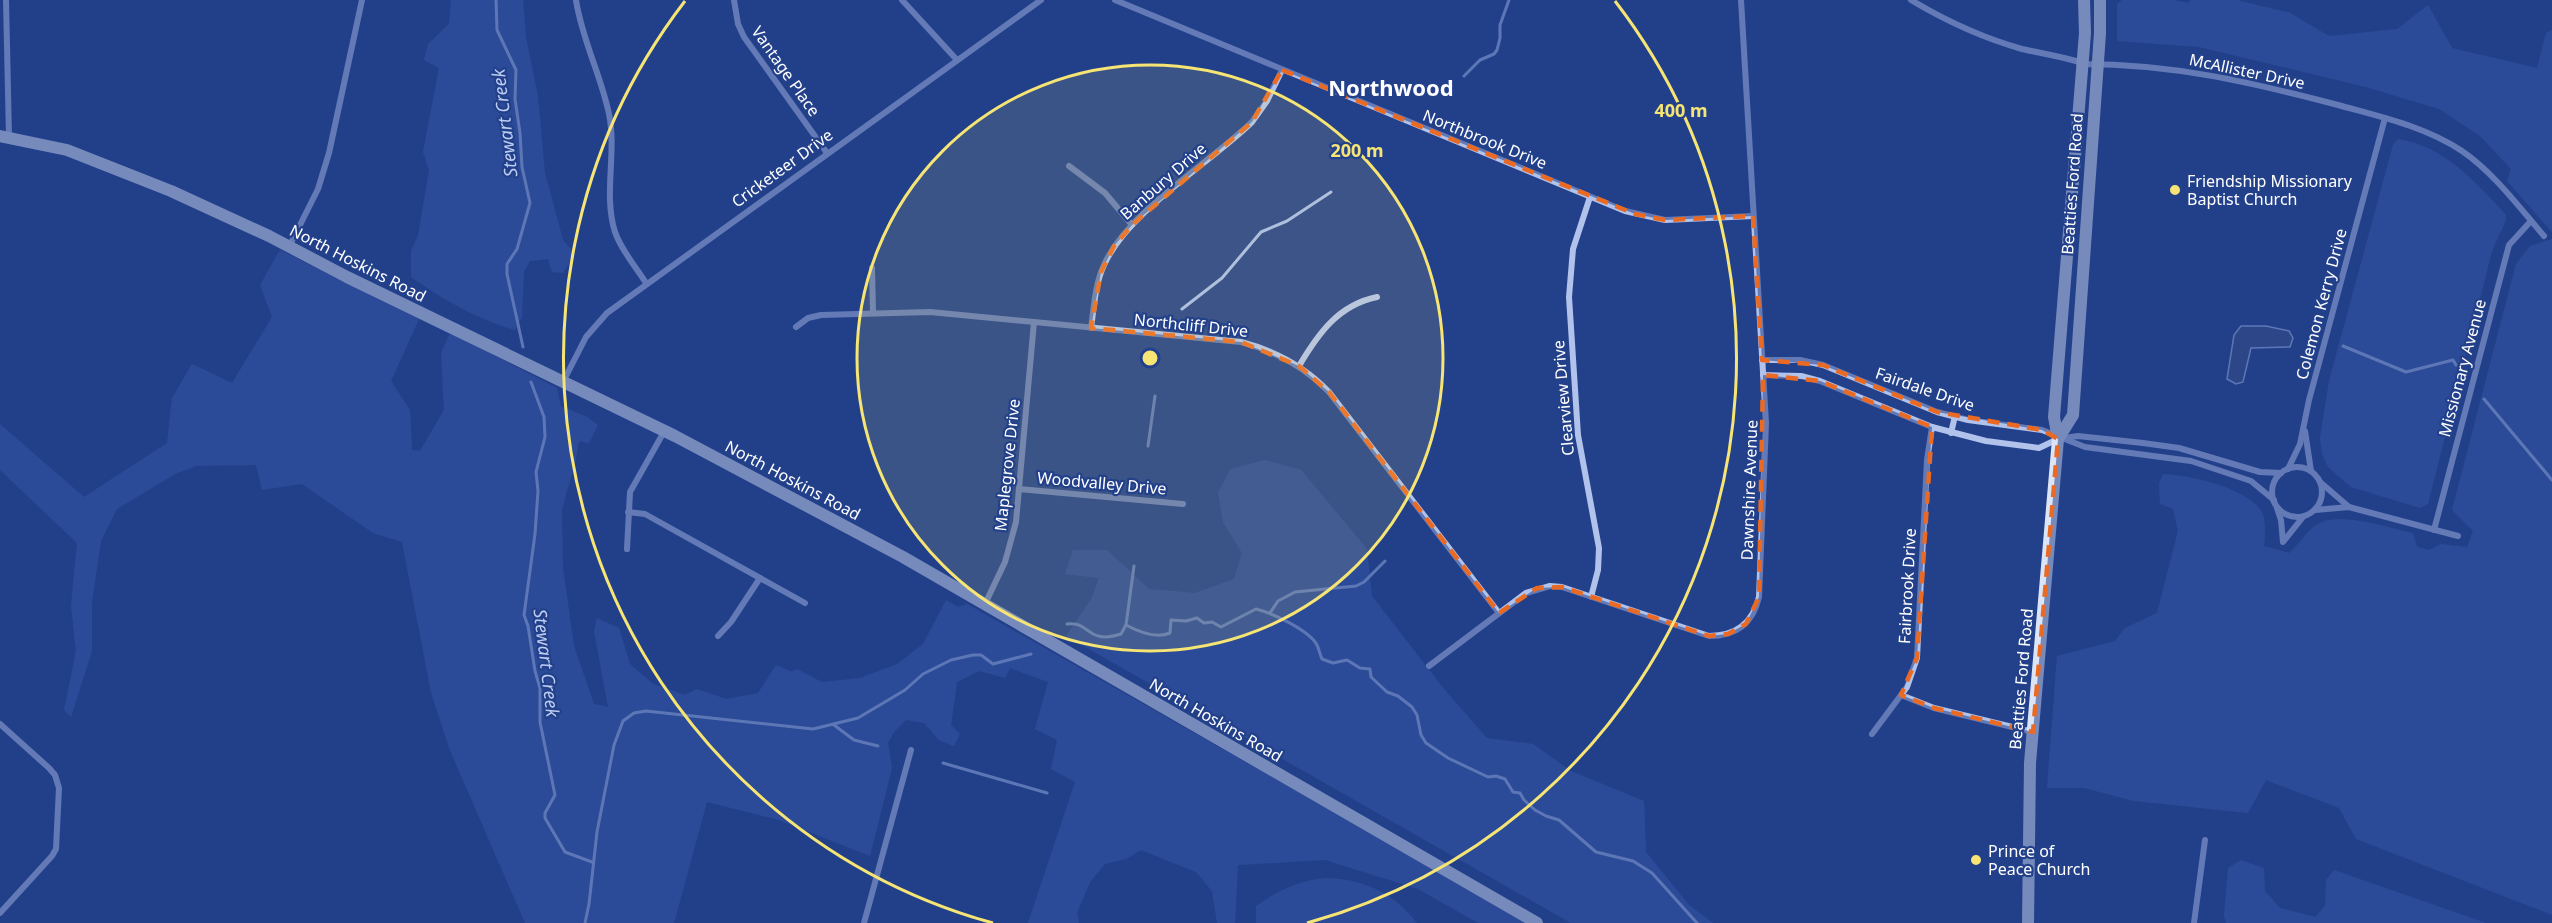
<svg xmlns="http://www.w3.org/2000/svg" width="2552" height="923" font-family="'Noto Sans',sans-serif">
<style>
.green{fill:#3759a8}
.water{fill:#3a4f86;stroke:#a5bbeb;stroke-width:1.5}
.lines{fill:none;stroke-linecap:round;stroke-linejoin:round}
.stream{stroke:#a5bbeb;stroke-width:3}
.street{stroke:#b1c2eb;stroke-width:6}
.secondary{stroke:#dce4f8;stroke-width:12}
.marked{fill:none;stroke:#ea6a24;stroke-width:4.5;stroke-dasharray:12 8;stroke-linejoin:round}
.ring{fill:none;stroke:#f6e574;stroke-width:3}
.poi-dot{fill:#f6e574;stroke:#23408b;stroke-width:2}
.labels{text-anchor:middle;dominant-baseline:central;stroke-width:4.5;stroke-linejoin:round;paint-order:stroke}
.street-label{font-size:16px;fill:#fff;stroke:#23408b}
.poi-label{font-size:16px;fill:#fff;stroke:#23408b;text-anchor:start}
.water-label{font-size:18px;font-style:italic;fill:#bdcdf2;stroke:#23408b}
.district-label{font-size:22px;font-weight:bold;fill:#fff;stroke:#23408b}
.centre{fill:#f6e574;stroke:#23408b;stroke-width:3}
.ring-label{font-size:18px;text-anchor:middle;font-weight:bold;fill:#f6e574;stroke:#23408b;stroke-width:4.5;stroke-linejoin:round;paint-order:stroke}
</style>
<rect width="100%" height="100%" fill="#23408b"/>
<g class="green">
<path d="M451 0H523L526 38 538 96 545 173 563 240 575 254 563 273 552 272 548 259 530 261 524 272 522 317 515 330C479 320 442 299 411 277V251L418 236 429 170 423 152 439 68 424 60 428 44 449 24Z"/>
<path d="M2122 0H2174L2188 3 2191 0H2237L2290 13 2329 36 2397 29 2428 5 2452 48 2537 68 2546 33 2552 30V232L2507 181 2511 169 2480 136 2439 109 2366 87 2199 47 2117 41V4Z"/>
<path d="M2398 139C2444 146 2476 182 2506 215V220L2492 251 2428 504 2420 508 2351 487 2328 467 2322 454 2320 438 2329 381 2393 145Z"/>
<path d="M2552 239V915L2356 839 2339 808 2266 780 2248 813 2134 801 2084 788H2047L2057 656 2115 641 2125 628 2157 613 2178 531 2173 509 2160 504 2159 483 2163 474C2189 475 2243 487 2260 509 2267 519 2265 534 2264 546L2289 553C2298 545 2304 536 2312 528 2333 508 2387 528 2413 533L2417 547 2429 550 2441 544 2467 547 2473 531 2452 510 2516 264 2530 246Z"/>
<path d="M280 250 419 319 391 381 410 410 412 450 420 451 444 410 441 353 450 333 557 388 561 406 587 417 598 425 589 443 579 441 576 459 562 509 563 568 574 646 594 704 608 707 594 631 597 618 619 628 630 664 653 684 685 695 697 689 726 699 758 693 776 665 792 672 797 669 822 682 860 678 897 664 923 644 946 600 958 607 967 604 1529 923H1478L1418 889 1325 860 1238 865 1235 923H1217L1212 891 1196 872 1141 850 1126 859 1105 864 1090 882 1077 913 1079 923H1028L1075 782 1051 769 1057 740 1035 729 1048 682 1010 668 1005 678 979 671 957 682 951 725 960 734 954 746 939 740 924 723 906 720 894 732 888 743 892 768 870 856 779 820 707 802 674 923H525L449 748 431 692 402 542 373 533 302 484 262 490 256 465 196 466 175 474 117 509 101 541 92 602V651L71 717 64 710 76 651 71 606 77 543 0 470V424L84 497 167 443 172 398 192 364 232 383 272 317 260 285Z"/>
<path d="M1265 460 1301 470 1367 549 1372 596 1444 689 1487 738 1533 744 1571 771 1644 801 1646 852 1689 905 1713 923H1571L1066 636 1092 598 1099 578 1065 574 1073 550H1107L1149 589 1195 593 1234 579 1242 553 1223 522 1218 492 1231 469Z"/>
<path d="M2241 860 2264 868 2265 891 2280 908 2315 917 2325 906 2326 880 2334 870 2486 923H2226L2224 916 2228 868Z"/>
<path d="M1328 878C1366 880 1393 893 1417 923H1256V906C1279 890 1299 880 1328 878Z"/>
</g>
<path class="water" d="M2241 326H2266L2289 331 2293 338 2290 347 2251 348 2243 382 2236 384 2227 379 2234 335Z"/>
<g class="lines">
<g class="stream">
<path d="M496 0 497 30 516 70 515 99 520 133 522 167 530 203 517 249 507 264V274L523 347"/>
<path d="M1464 76 1480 60 1494 54 1497 50 1500 38V25L1509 0"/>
<path d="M1182 309 1222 278 1261 232 1287 221 1331 192"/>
<path d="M2343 346 2406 372 2453 360 2456 365"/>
<path d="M531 382 544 417 545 437 536 472 538 491 535 534 524 615 528 626 535 671 540 688V722L555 795 545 813V818L565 852 592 862"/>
<path d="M2484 399 2552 480"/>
<path d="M1148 446 1155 396"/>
<path d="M1270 613 1278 601 1295 592 1356 586 1364 582 1385 561"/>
<path d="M1067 624C1091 621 1086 645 1121 634L1126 625 1134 566"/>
<path d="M1126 625C1139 632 1156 639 1170 633L1171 620 1186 621 1197 618 1204 623 1212 622 1221 627 1256 609C1272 613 1309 630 1317 645 1319 649 1320 655 1322 659L1333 663 1347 660 1360 668 1370 669 1371 677 1387 692 1398 696 1412 707 1417 715 1421 735 1426 743 1448 758 1488 777 1496 776 1505 779 1513 792 1520 793 1524 800 1535 810 1546 816 1559 820 1596 852 1633 861 1652 873 1697 923"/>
<path d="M834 725 854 740 878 746"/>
<path d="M943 763 1047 793"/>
<path d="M585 923 589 904 597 832 614 745 623 721 634 713 646 711 813 729 858 718 905 690 923 674 951 660 973 655H981L993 664 1031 654"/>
</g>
<g class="street">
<path d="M6 0 9 137"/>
<path d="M576 0C582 40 601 75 609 114 617 153 603 194 615 232 621 250 636 267 646 283"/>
<path d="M734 0 738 24 744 37 827 153"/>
<path d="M902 0 957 60"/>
<path d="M1115 0 1625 211 1665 220 1753 216"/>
<path d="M1911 0C1946 21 1983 38 2022 49 2040 53 2058 56 2076 61L2082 64C2174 64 2250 82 2338 105 2381 117 2424 126 2462 151 2494 173 2519 207 2544 236"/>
<path d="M1069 166 1105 193 1132 225"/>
<path d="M1590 197 1573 249 1569 297 1578 435 1599 548 1598 570 1591 597"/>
<path d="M289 247 318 189 329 153 362 0"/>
<path d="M872 268 873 313"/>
<path d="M796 327 808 318 821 315 930 312 1241 342C1276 351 1304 366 1329 392L1499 613"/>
<path d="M1091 328C1094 307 1095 284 1104 265 1128 211 1209 164 1252 122L1267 101 1282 70"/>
<path d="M1762 360H1800L1823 365 1937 412 1968 420 2042 430 2085 447 2191 461 2251 481 2274 500"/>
<path d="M1299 366C1318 334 1338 305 1377 297"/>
<path d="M1763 375 1801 376 1820 381 1932 427 1986 441 2039 448 2058 439 2078 436 2143 443 2179 448 2260 472 2281 473"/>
<path d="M564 380 586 337 607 313 1041 0"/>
<path d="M2305 431 2311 471"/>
<path d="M1951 433 1955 416"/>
<circle cx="2297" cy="492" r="25"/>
<path d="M2288 469 2300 444 2309 400 2385 118"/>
<path d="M2320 482 2349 507"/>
<path d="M1019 489 1183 504"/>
<path d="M2277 508 2281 520 2283 542 2303 517"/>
<path d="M2315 510 2349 507 2458 536"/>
<path d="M628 512 645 514 805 603"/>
<path d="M2434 530 2509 245 2531 221"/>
<path d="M627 549 630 492 665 430"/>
<path d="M985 604 1005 562 1016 522 1034 322"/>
<path d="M718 636 731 622 760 578"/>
<path d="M1429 666 1526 593 1550 586 1562 587 1709 636C1736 636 1753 623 1759 597L1766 423 1741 0"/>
<path d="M1901 695 1934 708 2033 732"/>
<path d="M0 724 49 768 55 775 59 788 56 849 52 856 0 913"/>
<path d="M1872 734 1907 687 1917 658 1927 460 1932 427"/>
<path d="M864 923 911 750"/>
<path d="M2194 923 2205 840"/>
</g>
<g class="secondary">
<path d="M0 136 67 150 171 191 269 236 347 277 675 436 903 557 1537 923"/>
<path d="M2058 439 2073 415 2100 33V0"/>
<path d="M2028 923 2030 763 2058 439 2054 417 2085 33 2084 0"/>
</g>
</g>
<path d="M0 0H2552V923H0ZM1282 70 1635 214 1665 220 1753 216 1762 360 1823 365 1937 412 2042 430 2058 439 2033 732 1934 708 1901 695 1917 658 1932 427 1820 381 1763 375 1759 597 1746 624 1728 634 1709 636 1562 587 1537 588 1499 613 1329 392 1299 366 1241 342 1091 328 1101 272 1114 246 1132 225 1252 122Z" fill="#23408b" fill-opacity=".55" fill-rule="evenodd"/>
<path class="marked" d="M1282 70 1635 214 1665 220 1753 216 1762 360 1823 365 1937 412 2042 430 2058 439 2033 732 1934 708 1901 695 1917 658 1932 427 1820 381 1763 375 1759 597 1746 624 1728 634 1709 636 1562 587 1537 588 1499 613 1329 392 1299 366 1241 342 1091 328 1101 272 1114 246 1132 225 1252 122Z"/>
<circle cx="1150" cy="358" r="293" fill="#f6e574" fill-opacity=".12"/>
<g class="ring">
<circle cx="1150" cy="358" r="293"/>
<path d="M993 923A586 586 0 0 1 685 1M1615 1A586 586 0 0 1 1307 923"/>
</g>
<g class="poi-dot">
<circle cx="2175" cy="190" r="6"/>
<circle cx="1976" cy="860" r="6"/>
</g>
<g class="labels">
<g class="street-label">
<text transform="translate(786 71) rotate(55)">Vantage Place</text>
<text transform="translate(2247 71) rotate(12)">McAllister Drive</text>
<text transform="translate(1485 139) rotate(22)">Northbrook Drive</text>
<text transform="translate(782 168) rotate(-36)">Cricketeer Drive</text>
<text transform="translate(1163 181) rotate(-41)">Banbury Drive</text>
<text transform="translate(2072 184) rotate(-86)">Beatties Ford Road</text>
<text transform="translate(358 263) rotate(27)">North Hoskins Road</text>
<text transform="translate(2321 304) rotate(-75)">Colemon Kerry Drive</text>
<text transform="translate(1191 325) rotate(6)">Northcliff Drive</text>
<text transform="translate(2462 368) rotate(-75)">Missionary Avenue</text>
<text transform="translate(1925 389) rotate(19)">Fairdale Drive</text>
<text transform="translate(1563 398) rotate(-95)">Clearview Drive</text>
<text transform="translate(1007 465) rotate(-84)">Maplegrove Drive</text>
<text transform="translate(793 480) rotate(28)">North Hoskins Road</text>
<text transform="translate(1102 483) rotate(5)">Woodvalley Drive</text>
<text transform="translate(1749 490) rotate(-88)">Dawnshire Avenue</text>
<text transform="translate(1907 586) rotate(-87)">Fairbrook Drive</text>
<text transform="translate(2021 679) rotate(-85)">Beatties Ford Road</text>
<text transform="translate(1216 720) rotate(30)">North Hoskins Road</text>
</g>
<g class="poi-label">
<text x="2187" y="181">Friendship Missionary<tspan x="2187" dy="18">Baptist Church</tspan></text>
<text x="1988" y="851">Prince of<tspan x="1988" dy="18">Peace Church</tspan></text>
</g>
<g class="water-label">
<text transform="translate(504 123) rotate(-97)">Stewart Creek</text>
<text transform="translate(547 663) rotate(83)">Stewart Creek</text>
</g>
<g class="district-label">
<text x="1391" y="87">Northwood</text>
</g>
</g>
<circle cx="1150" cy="358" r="9" class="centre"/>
<g class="ring-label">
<text x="1681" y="117">400 m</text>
<text x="1357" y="157">200 m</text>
</g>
</svg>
